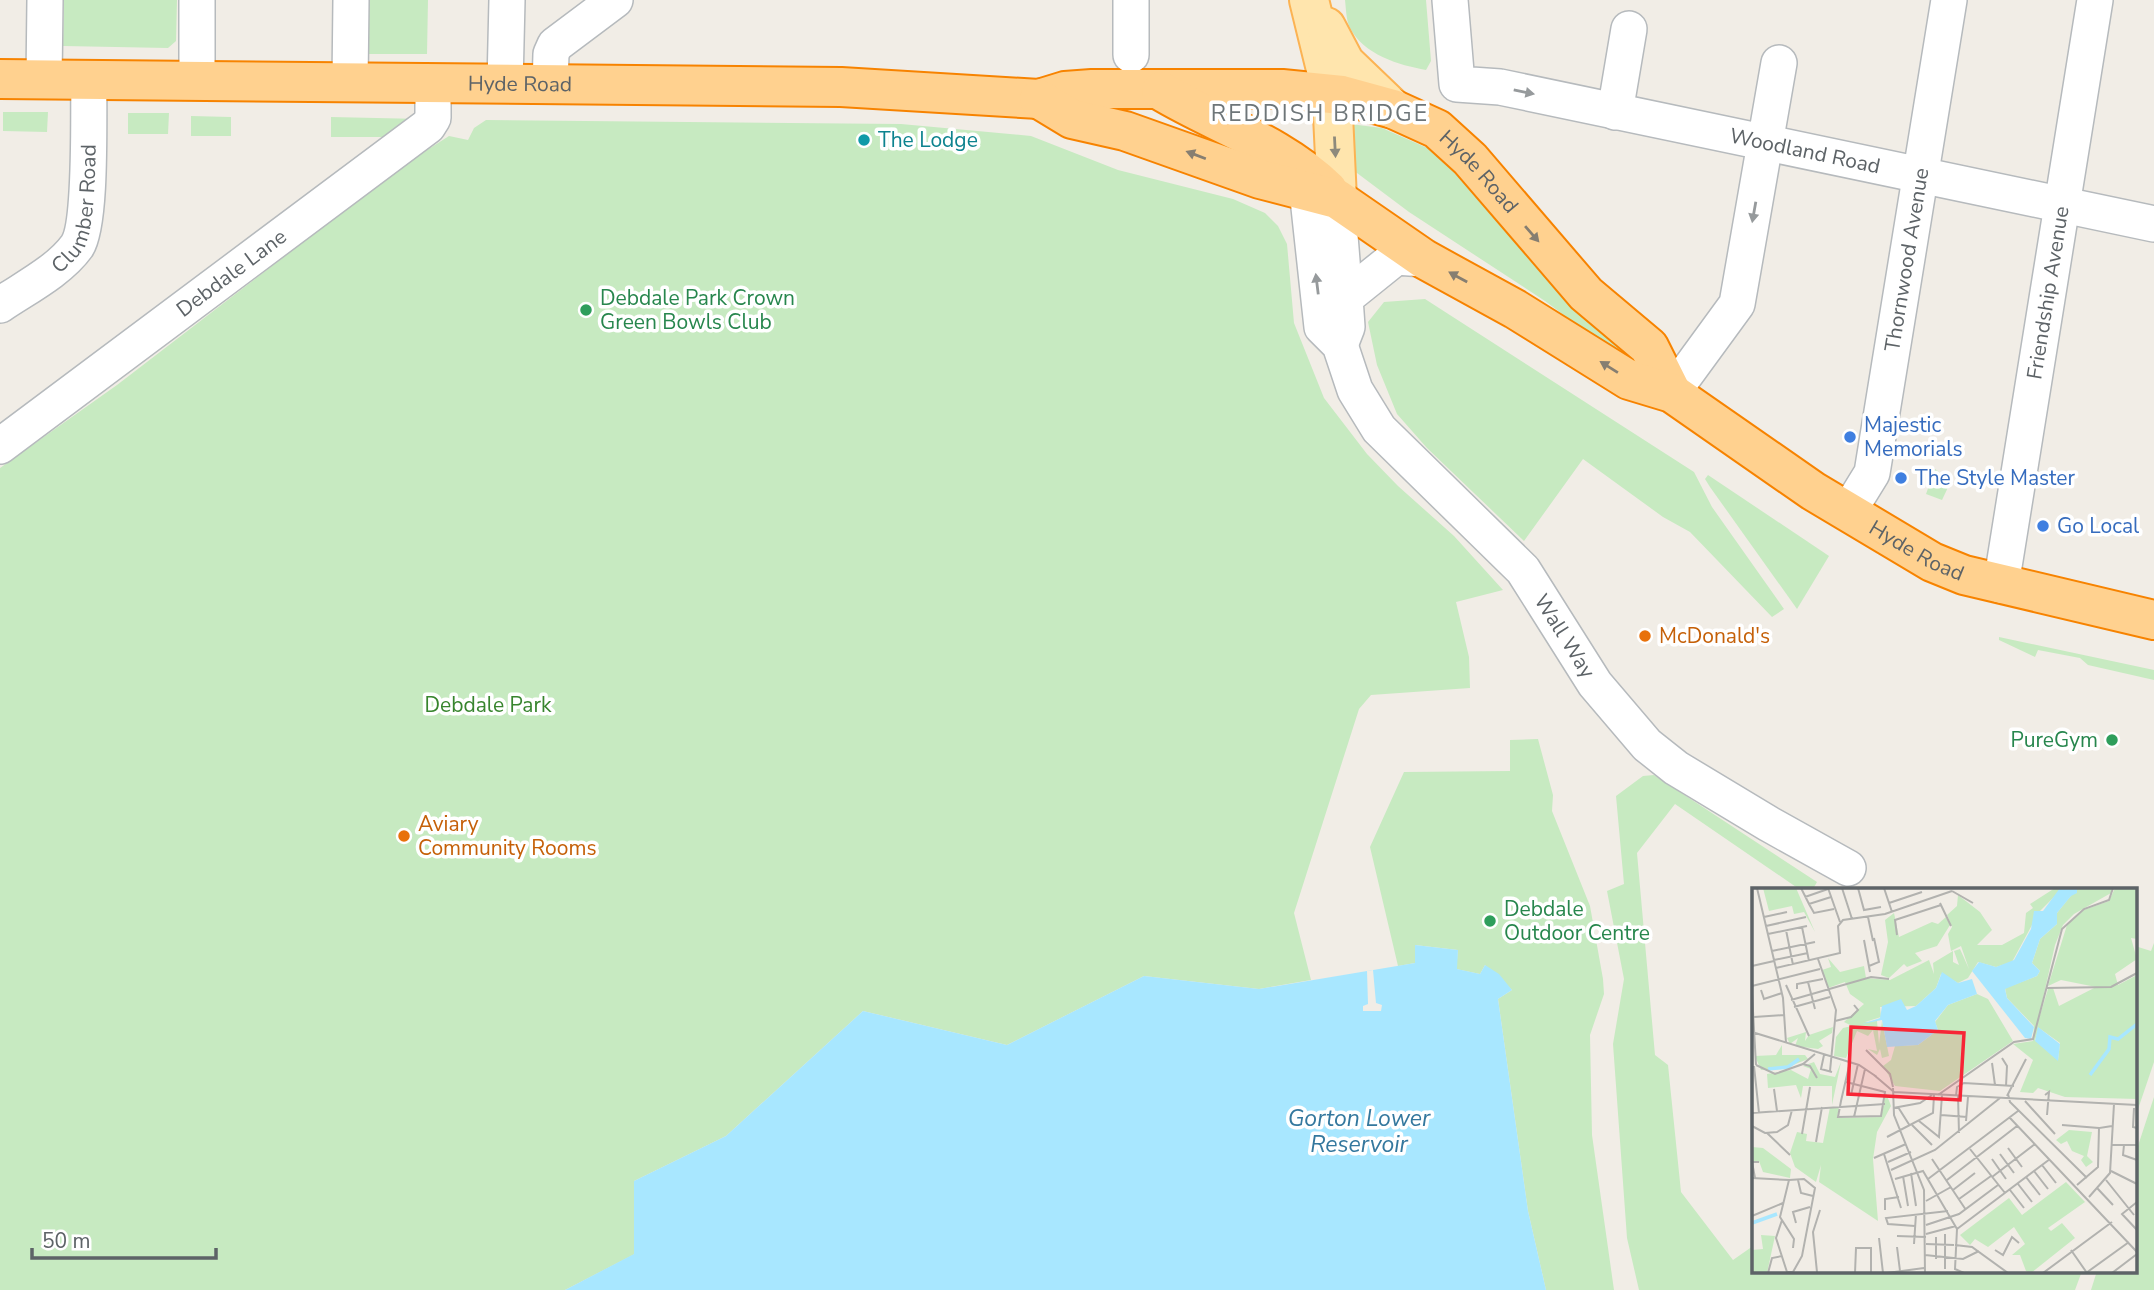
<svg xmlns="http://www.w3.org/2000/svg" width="2154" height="1290" font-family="'Nunito Sans',sans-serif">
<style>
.green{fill:#c7eac1}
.water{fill:#a8e7ff}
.pier{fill:#f1ede6}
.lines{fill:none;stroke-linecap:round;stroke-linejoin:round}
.minor-casing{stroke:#b6babd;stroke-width:38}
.major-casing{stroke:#fcb353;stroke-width:42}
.highway-casing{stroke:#f78300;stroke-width:42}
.minor{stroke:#fff;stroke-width:35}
.major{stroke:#ffe5ad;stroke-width:38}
.highway{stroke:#ffd18f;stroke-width:38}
.oneway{fill:#969a9c}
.oneway2{fill:#8e8a7c}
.oneway3{fill:#867e71}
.culture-dot{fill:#0f9aa8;stroke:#fff;stroke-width:2.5}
.leisure-dot{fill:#2e9e5b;stroke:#fff;stroke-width:2.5}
.shop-dot{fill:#3f7fe0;stroke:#fff;stroke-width:2.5}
.food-dot{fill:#e8710a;stroke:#fff;stroke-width:2.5}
.labels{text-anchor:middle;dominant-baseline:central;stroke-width:7;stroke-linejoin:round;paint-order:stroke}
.street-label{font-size:21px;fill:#5d6367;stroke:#fff}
.culture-label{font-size:21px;fill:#0d838f;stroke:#fff;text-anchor:start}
.leisure-label{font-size:21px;fill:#27864d;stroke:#fff;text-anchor:start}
.shop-label{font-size:21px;fill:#366cbe;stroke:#fff;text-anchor:start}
.food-label{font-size:21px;fill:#c56008;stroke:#fff;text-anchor:start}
.park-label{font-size:21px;fill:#38852e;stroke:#fff}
.neighbourhood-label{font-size:23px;letter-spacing:2px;fill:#6e7679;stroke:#fff}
.water-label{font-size:23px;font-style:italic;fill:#34789e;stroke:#fff}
.inset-river{fill:none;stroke:#a8e7ff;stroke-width:3.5}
.inset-road{fill:none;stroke:#b2b2af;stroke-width:2}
.view{fill:#f72636;fill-opacity:0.15;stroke:#f72636;stroke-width:3.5}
.inset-edge{fill:none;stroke:#5d6367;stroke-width:3.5}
</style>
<rect width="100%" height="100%" fill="#f1ede6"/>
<g class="green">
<path d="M64 0H177L176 41 168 48 63 46Z"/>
<path d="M368 0H428L427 54H367Z"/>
<path d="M1345 0H1426L1431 61 1426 70C1399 65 1364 55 1350 28 1346 20 1346 8 1345 0Z"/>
<path d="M3 112H48L47 132 3 131Z"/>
<path d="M128 113H169L168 134H128Z"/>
<path d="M191 116 231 117V136H191Z"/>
<path d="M331 117 422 119 399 137H331Z"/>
<path d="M486 120 901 124 1031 136 1118 170 1233 199 1265 213 1278 226 1287 244 1294 323 1324 398 1367 454 1398 486 1454 536 1503 590 1456 602 1469 657 1470 688 1371 695 1359 709 1294 913 1311 980 1259 989 1144 976 1007 1045 863 1011 726 1136 634 1181 635 1254 565 1290H0V468L117 385 402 166 449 136 468 140 474 128Z"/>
<path d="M1350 124 1382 128 1441 154 1641 362 1635 368 1545 301 1409 212 1353 170Z"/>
<path d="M1425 299 1694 472 1712 507 1784 609 1772 617 1690 532 1663 517 1583 459 1524 541 1427 448 1397 414 1377 365 1368 322 1384 302Z"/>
<path d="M1935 469 1951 481 1942 500 1926 494Z"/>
<path d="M1708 475 1829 556 1797 609 1710 487 1705 479Z"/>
<path d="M1999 637 2154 670V680L2088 665 2080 658 2038 650 2035 657 1999 640Z"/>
<path d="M1538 739 1553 795 1552 811 1590 906 1603 979 1604 994 1590 1035 1592 1135 1614 1290H1546L1528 1211 1498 999 1512 990 1485 965 1480 974 1456 969 1458 950 1415 945V963L1398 966 1370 847 1404 772 1510 771V740Z"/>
<path d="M1654 775 1817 882 1813 889H1799L1675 804 1637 853 1655 1055 1668 1065 1681 1192 1733 1260 1753 1246V1271H2082L2075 1290H1639L1627 1238 1613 1044 1624 979 1607 891 1624 884 1616 796 1643 776Z"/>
<path d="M2154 943V1062L2135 1118V946L2151 951Z"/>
<path d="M2154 1097V1290H2091L2097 1271H2135V1155Z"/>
</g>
<path class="water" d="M1415 945 1458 950 1457 969 1480 974 1485 965 1499 974 1512 990 1498 999 1528 1211 1546 1290H565L634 1254V1181L726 1136 863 1011 1007 1045 1144 976 1259 989 1415 963Z"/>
<path class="pier" d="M1373 970 1376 1003 1382 1005 1381 1011H1363V1006L1368 1004 1367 971Z"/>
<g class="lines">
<g class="minor-casing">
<g id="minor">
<path id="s1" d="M1450 0 1457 84 1500 87 2154 224"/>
<path d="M1131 55V0"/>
<path d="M44 80 45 0"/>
<path d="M197 81V0"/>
<path d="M350 82 351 0"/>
<path d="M505 84 507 0"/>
<path d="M550 85 551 54 555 45 615 0"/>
<path d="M1615 112 1629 29"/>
<path id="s2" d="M1307 189 1322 327 1340 345 1355 390 1379 429 1523 570 1595 684 1647 745 1676 768 1769 824 1848 868"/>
<path d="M1337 199 1345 298"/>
<path id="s3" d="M0 305C25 288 59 271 77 246 92 223 88 113 89 80"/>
<path d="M1340 345 1347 327 1345 298 1396 257 1424 259"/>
<path d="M1672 393 1737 304 1779 63"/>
<path id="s4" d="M0 446 428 126 433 118V83"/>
<path id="s5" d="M1848 512 1872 473 1949 0"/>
<path id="s6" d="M2001 585 2095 0"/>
</g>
</g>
<g class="major-casing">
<g id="major">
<path d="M1309 0 1332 94 1337 199"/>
<path d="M1326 27 1345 63 1393 109"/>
</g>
</g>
<g class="highway-casing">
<g id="highway">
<path id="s7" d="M0 79 841 87 1039 99 1065 91 1092 89H1282L1342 95 1393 109 1437 129 1470 159 1586 294 1649 347 1672 393"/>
<path d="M1161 91C1216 124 1281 144 1328 190"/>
<path id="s8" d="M1039 99 1072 119 1125 131 1260 179 1337 199 1424 259 1515 309 1629 380 1672 393 1813 491 1932 562 1964 575 2154 620"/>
</g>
</g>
<use href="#minor" class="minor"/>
<use href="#major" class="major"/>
<use href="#highway" class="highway"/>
</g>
<defs><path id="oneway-solid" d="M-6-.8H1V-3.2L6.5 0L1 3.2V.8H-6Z" transform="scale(1.75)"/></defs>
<g class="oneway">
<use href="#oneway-solid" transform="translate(1524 92) rotate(12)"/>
<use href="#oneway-solid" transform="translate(1754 212) rotate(100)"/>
<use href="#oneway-solid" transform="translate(1317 284) rotate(-97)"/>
</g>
<use class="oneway2" href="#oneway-solid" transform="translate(1335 147) rotate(87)"/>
<g class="oneway3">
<use href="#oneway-solid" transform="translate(1196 155) rotate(-159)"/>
<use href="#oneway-solid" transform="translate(1532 234) rotate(49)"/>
<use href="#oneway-solid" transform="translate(1458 277) rotate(-151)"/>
<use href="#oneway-solid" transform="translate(1609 367) rotate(-148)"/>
</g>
<circle class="culture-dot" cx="864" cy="140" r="7"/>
<g class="leisure-dot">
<circle cx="586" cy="310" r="7"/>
<circle cx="2112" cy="740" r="7"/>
<circle cx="1490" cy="921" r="7"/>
</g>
<g class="shop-dot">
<circle cx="1850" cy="437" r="7"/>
<circle cx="1901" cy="478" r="7"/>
<circle cx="2043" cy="526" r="7"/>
</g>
<g class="food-dot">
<circle cx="1645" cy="636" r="7"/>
<circle cx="404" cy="836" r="7"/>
</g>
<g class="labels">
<g class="street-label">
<text stroke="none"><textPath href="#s7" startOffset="520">Hyde Road</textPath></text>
<text stroke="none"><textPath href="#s1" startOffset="439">Woodland Road</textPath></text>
<text stroke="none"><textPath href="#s7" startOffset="1505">Hyde Road</textPath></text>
<text stroke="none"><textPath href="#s3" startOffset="133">Clumber Road</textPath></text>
<text stroke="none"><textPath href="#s5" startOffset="262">Thornwood Avenue</textPath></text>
<text stroke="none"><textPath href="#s4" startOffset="289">Debdale Lane</textPath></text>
<text stroke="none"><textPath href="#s6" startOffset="296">Friendship Avenue</textPath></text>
<text stroke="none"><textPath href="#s8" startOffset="996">Hyde Road</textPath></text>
<text stroke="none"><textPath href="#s2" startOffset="537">Wall Way</textPath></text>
</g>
<g class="culture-label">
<text x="878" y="140">The Lodge</text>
</g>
<g class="leisure-label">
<text x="600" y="298">Debdale Park Crown<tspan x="600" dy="24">Green Bowls Club</tspan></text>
<text x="2098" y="740" text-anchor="end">PureGym</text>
<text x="1504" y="909">Debdale<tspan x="1504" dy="24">Outdoor Centre</tspan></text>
</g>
<g class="shop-label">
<text x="1864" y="425">Majestic<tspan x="1864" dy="24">Memorials</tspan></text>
<text x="1915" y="478">The Style Master</text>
<text x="2057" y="526">Go Local</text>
</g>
<g class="food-label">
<text x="1659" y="636">McDonald's</text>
<text x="418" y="824">Aviary<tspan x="418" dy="24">Community Rooms</tspan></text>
</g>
<g class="park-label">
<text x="488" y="705">Debdale Park</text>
</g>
<g class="neighbourhood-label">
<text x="1320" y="113">REDDISH BRIDGE</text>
</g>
<g class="water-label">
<text x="1359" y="1118">Gorton Lower<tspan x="1359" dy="26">Reservoir</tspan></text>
</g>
</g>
<g transform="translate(1752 888)">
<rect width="385" height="385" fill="#f1ede6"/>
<path d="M11 0H44L63 44 52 24 42 26 40 18 17 23ZM303 0H308L306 5 287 24 260 74 244 79 226 74 216 90 206 95 189 86 184 100 164 118 128 119 129 129 113 134 125 133 127 156 130 133 137 168 130 170 128 161 125 167 116 161 125 163 121 142 116 148 105 143 94 170 82 168 84 149 91 140 100 138 92 134 112 116 98 106 93 94 76 100 70 82 79 79 76 70 88 84 112 78 114 90 138 92 177 72 182 86 181 75 201 63V74L207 77 202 63 208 61 217 81 209 58 199 63 196 46 200 39 195 27 205 18 206 7 228 24 240 42 225 57H250L272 45 274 25 281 20 278 16ZM325 0H360L359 5 322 26 311 37 303 57 285 137 296 101 301 100 307 118 344 99 309 92 296 98 315 37 332 22 357 13 363 0H385V51L379 50 385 71 363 86 366 97 385 87V211L313 209 286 200 281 205 268 204 281 172 261 156 281 153 282 138 255 110 253 100 285 88 288 83 280 75 288 51 305 36V25ZM287 140 308 155 306 172 283 152ZM142 25 147 49 180 34 186 36 194 29 198 37 185 58 163 65 170 73 155 79 152 76 137 90 129 87 136 54 133 32ZM225 106 236 111 261 153 188 203 143 198 131 178 139 172 143 158 166 157 186 142 183 134 196 117ZM81 139 80 145 67 153 71 158 66 161 43 158 46 150 38 156 35 150 54 144 53 153 57 147ZM30 157V167H53L56 171 31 181 9 182 3 168 24 167ZM62 174 68 186 83 189 89 174 80 217V198H51L49 210 44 197 16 200 15 186 39 182 56 191 59 181 51 178ZM134 205 139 218 125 244 121 271 126 333 67 294 69 277 64 294 43 279 38 265 45 244 55 246 54 253 71 255 78 219H87L85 230 129 229ZM317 242 340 244 335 268 341 274 334 279 329 272 332 268 320 263 315 253 309 256 304 252ZM0 259 11 260 39 281 38 290 11 284 7 273H1ZM314 294 333 314 296 340 299 343 310 335 323 350 279 385 274 383 268 367H260L273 356 262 339 236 359 223 351 218 357 208 347 257 310 270 327ZM9 347 23 348 15 385H0V362L11 361Z" fill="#c7eac1" fill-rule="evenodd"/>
<path d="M308 0H325V5L319 8 305 25V36L288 51 280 75 288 83 285 88 253 101 255 110 282 139 279 151 273 150 220 83 227 74 244 79 262 72 279 41 282 23H291ZM190 84 206 95 220 91 225 106 196 117 183 133 186 142 166 157 135 159 130 132 110 136 128 130 130 118 149 111 155 122 164 118 184 100ZM286 139 308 156 306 173 283 153Z" fill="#a8e7ff"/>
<path class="inset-river" d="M16 181 36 179 47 171M338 187 357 161 358 149 366 151 385 136M0 335 25 326"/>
<path class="inset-road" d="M5 0 31 110 34 155M49 0 57 16 79 9M76 0 88 34M90 0 100 31M106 0 112 22 129 19M132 0 140 24M200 3 221 15M53 9 76 1M137 15 170 4M188 15 199 38M57 16 62 25 82 21M12 29 35 24M116 29 121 53M14 38 54 29M50 39 57 73M34 42 41 77M16 46 55 38M145 47 143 32 189 17M112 52 118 84M20 63 63 54M66 71 84 122 78 183M22 72 56 65M0 78 22 73M117 78 127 74 122 50M24 80 88 65 86 38 91 32 133 26 200 3M56 94 63 121M34 97 57 148M0 98 68 81M295 100 359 99 385 85M45 101V96L71 91M9 102 12 111 30 105M0 105 4 177M39 112 119 89 137 91M42 119 78 109M2 129 32 127M83 133 99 129 106 122 102 117M0 144 107 177 125 189M114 162 138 186 141 199M72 167 69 181 80 184M250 170 255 178 254 198M240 175 243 197M51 176 58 178 65 190M4 177 23 186 51 176 63 166M2 178 7 225M122 187 142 204 385 217M94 194 133 204 129 228 86 229 89 213 98 174M141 200 142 227 172 302 173 385M22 201 25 223M256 206 258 214 335 290M99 207 106 176M186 207 262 154 281 151 310 41 332 21 357 12 361 0M293 207 297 204 295 227M204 208 205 199 212 195 262 198M206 208 207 245M255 208 274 171M273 213 303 246M146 219 158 238M141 220 168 215 180 207M382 220 381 239 385 240M0 225 133 216M189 227 215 229M102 229 113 181M258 230 385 364M167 233 187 249 190 207M214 233 216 209M160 237 180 257M310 237 347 240M0 238 13 245 25 244 36 237 40 222M15 245 38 267M50 246 58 199M135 249 181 225 182 207M64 254 70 219M360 257H385M372 257 371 267 385 272M256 260 270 279M218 261 253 305M132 266 149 320M248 266 262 285M122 270 154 256M180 271 214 322M240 271 254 291M136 274 159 264M290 277 304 295M139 282 183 262 248 210M282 283 296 301M359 283 385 296M159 285 164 318M151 288 156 318M240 289 283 256M274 289 288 307M0 290 37 292 28 329 42 351 41 360M3 290 0 274H7M143 291 171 283 205 341M176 291 266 223M46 292 49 305 61 308M195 292 265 238M354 292 382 327M266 296 280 314M325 297 346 279 347 240 360 238M345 300 361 317M201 302 223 285M258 302 272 320M337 309 358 285 362 216M207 311 239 288M174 313 199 299M385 314 370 326 385 342M133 322V311L147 309M0 328 31 315M30 332 24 350 35 384H41L50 368 63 300 52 291 37 292M44 335 41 324 58 319M174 337 207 326 246 297M163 338 136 336 134 330 196 323M205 341 298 271M205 341 203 381 212 385M174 346 204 338M145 348 174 349M127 350 131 385M162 356 164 326M174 356 202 357M203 357 220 359 256 385M145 359 148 383M243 362 251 367 260 349 267 355M319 362 335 385M173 367 211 371 227 363M184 371V349M193 381V346M65 384 61 344 68 322M16 385 20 370 30 368M103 385 104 360H119M119 385V359M135 385 172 380M291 385 360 334M334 385 377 354M360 385 385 366"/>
<path class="view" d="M99 139 212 145 208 212 96 206Z"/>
<rect width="385" height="385" class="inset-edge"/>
</g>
<path d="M32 1248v10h184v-10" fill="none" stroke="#5d6367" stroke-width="3.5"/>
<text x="42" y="1248" font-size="21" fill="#5d6367" stroke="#ffffff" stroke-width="5" paint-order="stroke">50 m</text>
</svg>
